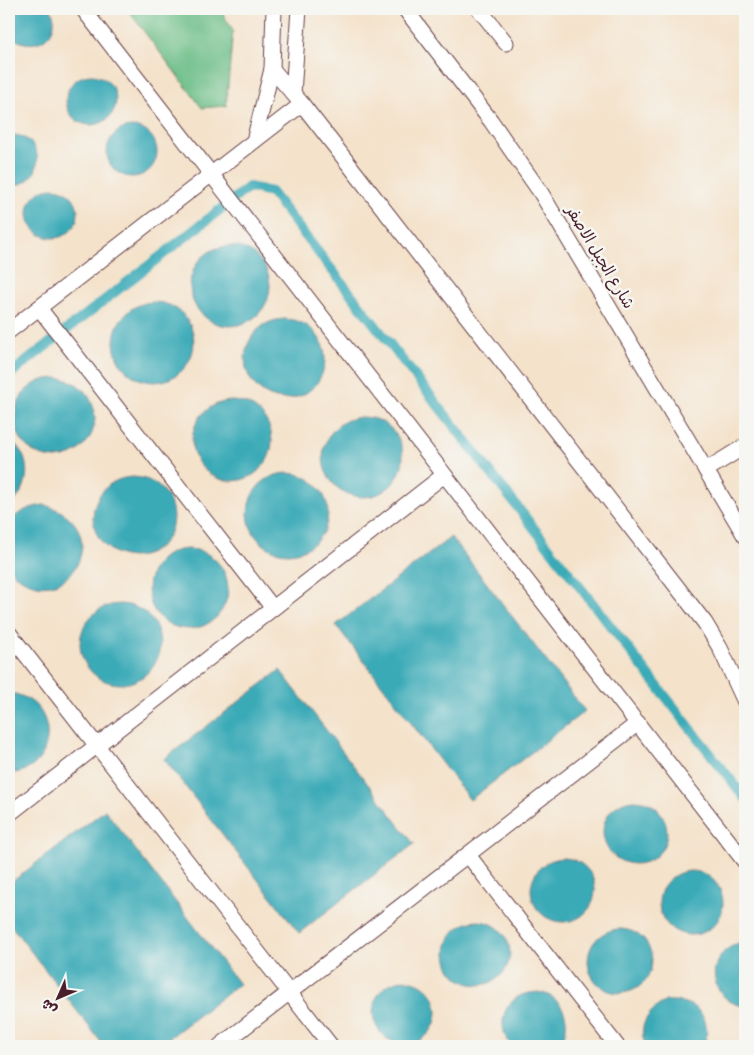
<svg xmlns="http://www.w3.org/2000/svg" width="754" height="1055" font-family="Pangolin,'Playpen Sans Arabic',sans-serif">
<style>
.forest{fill:#6fbf8a;stroke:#5c6f5a}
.water{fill:#3aaab7;stroke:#426471}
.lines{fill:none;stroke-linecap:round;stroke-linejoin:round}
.canal{stroke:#3aaab7;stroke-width:10}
.minor-casing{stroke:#643c43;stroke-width:17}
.minor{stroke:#fff;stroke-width:15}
.labels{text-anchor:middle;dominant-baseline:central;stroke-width:5;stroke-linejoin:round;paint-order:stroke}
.street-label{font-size:16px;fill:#4a1f2b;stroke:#f6f6f2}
</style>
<rect width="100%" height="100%" fill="#f6f6f2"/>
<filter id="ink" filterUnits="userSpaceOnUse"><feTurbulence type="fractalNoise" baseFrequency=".02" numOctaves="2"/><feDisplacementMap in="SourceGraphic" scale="10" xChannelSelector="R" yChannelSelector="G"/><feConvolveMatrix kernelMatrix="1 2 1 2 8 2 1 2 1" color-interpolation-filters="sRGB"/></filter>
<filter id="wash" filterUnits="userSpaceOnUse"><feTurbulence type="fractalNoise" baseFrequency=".0096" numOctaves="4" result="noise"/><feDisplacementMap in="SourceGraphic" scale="20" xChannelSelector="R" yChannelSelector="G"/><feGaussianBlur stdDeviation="1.12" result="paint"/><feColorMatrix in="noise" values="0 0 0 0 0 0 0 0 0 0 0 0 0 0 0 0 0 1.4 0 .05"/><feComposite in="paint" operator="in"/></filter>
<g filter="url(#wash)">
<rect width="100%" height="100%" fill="#f4e2ca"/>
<path class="forest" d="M127 9H220L233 31 226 106 202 108Z"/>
<g class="water">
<path d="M9 9H51C64 35 33 56 9 35Z"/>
<circle cx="91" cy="100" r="25"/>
<circle cx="132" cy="152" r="25"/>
<path d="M9 135C45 132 49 185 9 186Z"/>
<circle cx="53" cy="213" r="25"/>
<circle cx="230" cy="286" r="40"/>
<circle cx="154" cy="342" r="40"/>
<circle cx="285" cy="359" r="40"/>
<circle cx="55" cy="418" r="40"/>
<circle cx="232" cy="441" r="40"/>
<circle cx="363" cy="457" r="40"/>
<path d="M9 439C33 455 32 489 9 506Z"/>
<circle cx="288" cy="513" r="40"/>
<circle cx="133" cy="517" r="40"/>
<path d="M44 505C111 522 78 601 30 583 21 580 14 575 9 567V522C20 511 29 507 44 505Z"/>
<path d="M451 537 585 711 470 800 336 625Z"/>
<circle cx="188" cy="589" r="40"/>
<circle cx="120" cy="644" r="40"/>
<path d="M280 670 414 844 299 933 164 759Z"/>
<path d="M9 693C63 699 57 775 9 773Z"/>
<circle cx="635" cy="832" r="32"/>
<path d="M105 810 239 984 159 1046H104L9 923V884Z"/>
<circle cx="563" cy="890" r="32"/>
<circle cx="691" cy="903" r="32"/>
<circle cx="478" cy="953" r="32"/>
<circle cx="620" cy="961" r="32"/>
<path d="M738 943H745V1006C722 1005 706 978 719 958 724 950 730 947 738 943Z"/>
<circle cx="405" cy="1012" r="32"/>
<path d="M538 992C542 993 547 994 550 996 569 1006 571 1031 558 1046H512C499 1033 500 1010 515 999 522 993 530 993 538 992Z"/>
<path d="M666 1001C695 999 714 1017 704 1046H646C636 1026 649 1010 666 1001Z"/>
</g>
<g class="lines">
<path class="canal" d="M9 375 249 187 271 192 745 798"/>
</g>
</g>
<g filter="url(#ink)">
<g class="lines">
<g class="minor-casing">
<g id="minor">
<path d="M83 9 745 862"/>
<path d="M405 9 491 121 541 193 745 536"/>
<path d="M479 9 506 43"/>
<path d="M272 69 302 104 705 623 720 648 745 702"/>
<path d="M293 93 299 9"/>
<path d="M254 141 272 69 274 9"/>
<path d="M39 308 273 608"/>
<path d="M9 331 302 104"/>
<path d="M706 470 745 446"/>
<path d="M9 633 331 1046"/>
<path d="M9 814 444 475"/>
<path d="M468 855 617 1046"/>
<path d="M220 1046 638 723"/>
</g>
</g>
<use href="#minor" class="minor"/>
</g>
</g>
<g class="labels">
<g class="street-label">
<text transform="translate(600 257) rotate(59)">شارع الجبل الاصفر</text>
</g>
</g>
<rect width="754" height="1055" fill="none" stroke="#f6f6f2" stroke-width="30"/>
<g transform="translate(58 998) rotate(225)" stroke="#f6f6f2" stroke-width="4" paint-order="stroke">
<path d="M0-4L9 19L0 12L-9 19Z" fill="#4a1f2b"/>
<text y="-8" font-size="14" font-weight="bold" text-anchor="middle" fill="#4a1f2b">ش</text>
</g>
</svg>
